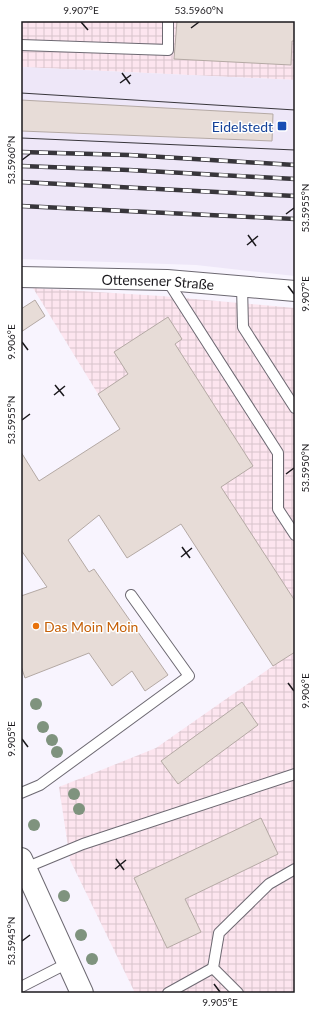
<svg xmlns="http://www.w3.org/2000/svg" width="316" height="1014" font-family="Lato,sans-serif">
<style>
.industrial{fill:url(#industrial-grid)}
.built{fill:#eee7f8}
.building{fill:#e7dcd7;stroke:#b4a9a4}
.lines{fill:none;stroke-linecap:round;stroke-linejoin:round}
.lane-casing{stroke:#6d6972;stroke-width:12}
.street-casing{stroke:#6d6972;stroke-width:22}
.secondary-casing{stroke:#6d6972;stroke-width:24}
.lane{stroke:#fff;stroke-width:10}
.street{stroke:#fff;stroke-width:20}
.secondary{stroke:#fff;stroke-width:22}
.tram{stroke:#38363b;stroke-width:1}
.rail-casing{stroke:#38363b;stroke-width:4.5}
.rail{stroke:#fff;stroke-width:3;stroke-dasharray:9;stroke-linecap:butt}
.tree{fill:#7f937e}
.ticks{fill:none;stroke:#1b191d;stroke-width:1.5}
.transit-dot{fill:#1a4fb4;stroke:#fff;stroke-width:1.5}
.food-dot{fill:#e8710a;stroke:#fff;stroke-width:1.5}
.labels{text-anchor:middle;dominant-baseline:central;stroke-width:3;stroke-linejoin:round;paint-order:stroke}
.transit-label{font-size:14px;fill:#164399;stroke:#fff;text-anchor:end}
.street-label{font-size:14px;fill:#1b191d;stroke:#fff}
.food-label{font-size:14px;fill:#c56008;stroke:#fff;text-anchor:start}
.neatline{fill:none;stroke:#1b191d;stroke-width:1.5}
.ticks-label{font-size:10px;text-anchor:middle;fill:#1b191d}
</style>
<defs>
<pattern id="industrial-grid" width="8" height="8" patternUnits="userSpaceOnUse"><rect width="8" height="8" fill="#fde5ef"/><path d="M0 4h8M4 0v8" fill="none" stroke="#d8c4cc"/></pattern>
</defs>
<rect width="100%" height="100%" fill="#f8f4fe"/>
<g class="industrial">
<path d="M21 21H295V80L21 67Z"/>
<path d="M33 288 161 296 295 308V993H135L70 860 59 787 156 748 273 666 98 394Z"/>
</g>
<path class="built" d="M21 67 295 80V276L196 265 21 259Z"/>
<g class="building">
<path d="M177 21H295V41H292L291 65 174 59Z"/>
<path d="M21 100 273 114 272 141 21 131Z"/>
<path d="M35 300 45 316 21 332V309Z"/>
<path d="M168 317 182 339 175 344 253 466 221 487 295 601V652L273 666 181 524 127 558 99 515 68 540 89 572 94 569 168 675 145 691 132 671 112 686 89 653 25 678 21 666V596L47 587 21 550V452L39 481 120 429 98 394 128 374 114 352Z"/>
<path d="M242 702 258 725 178 784 161 761Z"/>
<path d="M261 818 278 854 185 899 201 932 167 948 134 878Z"/>
</g>
<g class="lines">
<g class="lane-casing">
<g id="lane">
<path d="M21 45 168 50V21"/>
<path d="M167 280 278 453V509L295 535"/>
<path d="M242 286 243 327 295 408"/>
<path d="M21 793 40 785 189 676 131 595"/>
<path d="M25 868 83 844 295 774"/>
<path d="M21 987 68 963"/>
<path d="M168 993 213 968"/>
<path d="M238 993 213 968 219 933 269 884 295 869"/>
</g>
</g>
<g class="street-casing">
<g id="street">
<path id="s1" d="M21 277 167 280 295 291"/>
</g>
</g>
<g class="secondary-casing">
<path id="secondary" d="M21 859 82 993"/>
</g>
<use href="#lane" class="lane"/>
<use href="#street" class="street"/>
<use href="#secondary" class="secondary"/>
<g class="tram">
<path d="M21 93 295 110"/>
<path d="M21 138 295 150"/>
</g>
<g class="rail-casing">
<g id="rail">
<path d="M21 152 129 155 295 165"/>
<path d="M21 166 129 170 295 179"/>
<path d="M21 182 295 196"/>
<path d="M21 206 295 219"/>
</g>
</g>
<use href="#rail" class="rail"/>
</g>
<g class="tree">
<circle cx="36" cy="704" r="6"/>
<circle cx="43" cy="727" r="6"/>
<circle cx="52" cy="740" r="6"/>
<circle cx="57" cy="752" r="6"/>
<circle cx="74" cy="794" r="6"/>
<circle cx="79" cy="809" r="6"/>
<circle cx="34" cy="825" r="6"/>
<circle cx="64" cy="896" r="6"/>
<circle cx="81" cy="935" r="6"/>
<circle cx="92" cy="959" r="6"/>
</g>
<path class="ticks" d="M81 22 88 30M191 28 199 22M122 73 130 84M120 83 131 75M22 160 30 154M286 214 294 208M248 235 256 246M247 245 258 236M288 286 294 294M22 342 28 350M55 385 64 396M54 395 65 386M22 420 30 414M286 474 294 468M182 547 190 558M181 557 192 548M288 683 294 691M22 739 28 747M116 859 124 870M115 869 126 860M22 941 30 935M214 984 220 992"/>
<rect class="transit-dot" x="277" y="121" width="10" height="10" rx="2"/>
<circle class="food-dot" cx="36" cy="626" r="4"/>
<g class="labels">
<g class="transit-label">
<text x="273" y="126">Eidelstedt</text>
</g>
<g class="street-label">
<text stroke="none"><textPath href="#s1" startOffset="137">Ottensener Straße</textPath></text>
</g>
<g class="food-label">
<text x="44" y="626">Das Moin Moin</text>
</g>
</g>
<rect width="316" height="1014" fill="none" stroke="#ffffff" stroke-width="44"/>
<rect x="22" y="22" width="272" height="970" class="neatline"/>
<g class="ticks-label">
<text x="81" y="14">9.907°E</text>
<text x="199" y="14">53.5960°N</text>
<text transform="translate(11 160) rotate(-90)" y="4">53.5960°N</text>
<text transform="translate(305 208) rotate(-90)" y="4">53.5955°N</text>
<text transform="translate(305 294) rotate(-90)" y="4">9.907°E</text>
<text transform="translate(11 342) rotate(-90)" y="4">9.906°E</text>
<text transform="translate(11 420) rotate(-90)" y="4">53.5955°N</text>
<text transform="translate(305 468) rotate(-90)" y="4">53.5950°N</text>
<text transform="translate(305 691) rotate(-90)" y="4">9.906°E</text>
<text transform="translate(11 739) rotate(-90)" y="4">9.905°E</text>
<text transform="translate(11 941) rotate(-90)" y="4">53.5945°N</text>
<text x="220" y="1006">9.905°E</text>
</g>
</svg>
